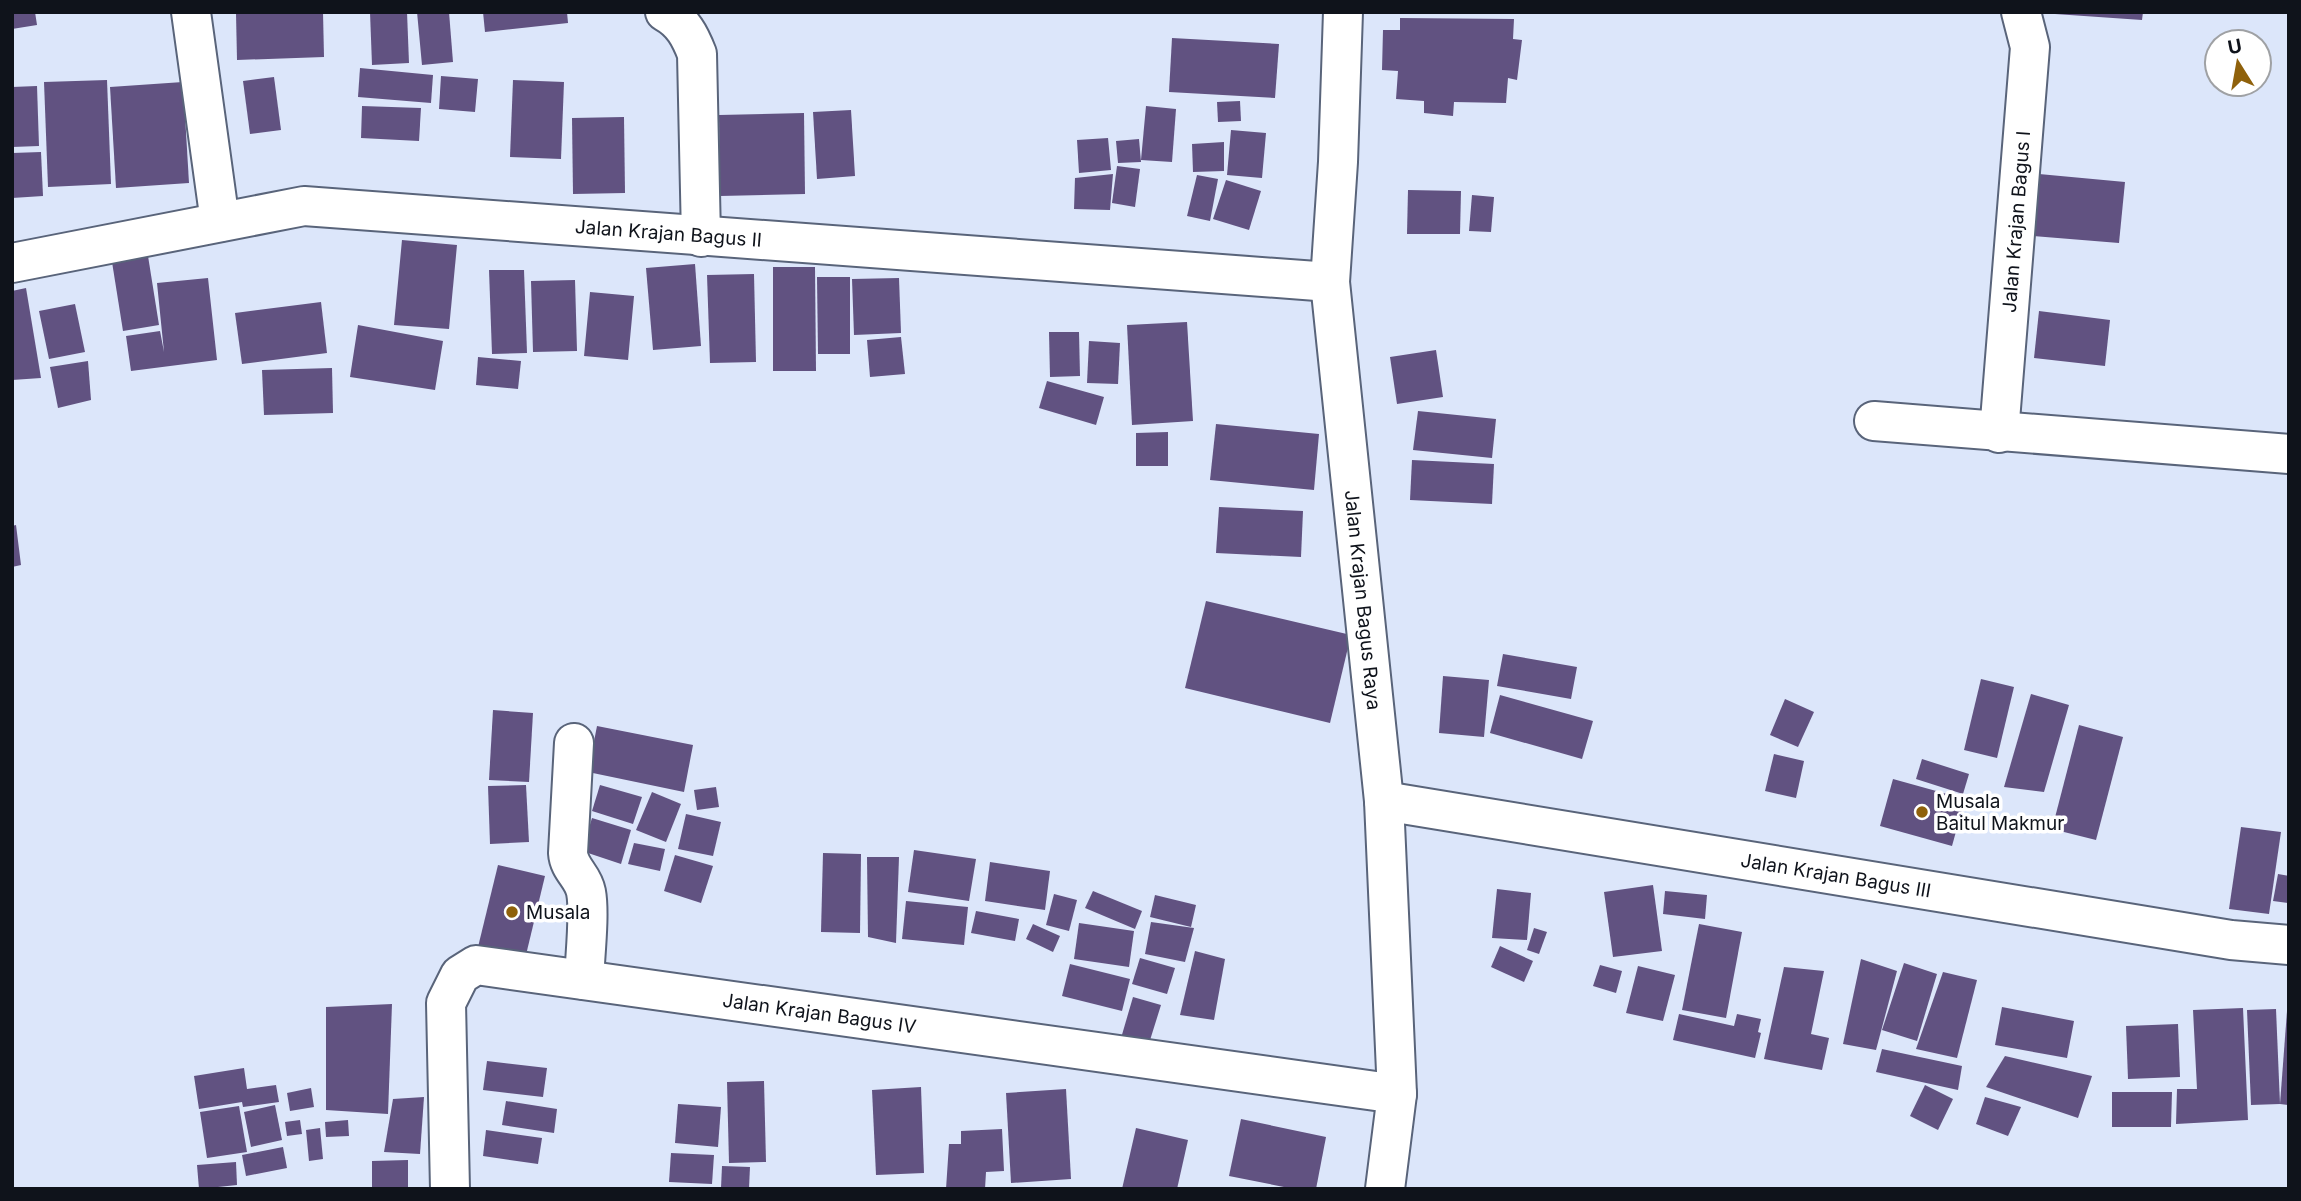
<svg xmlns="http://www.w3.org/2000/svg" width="2301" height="1201" font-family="Inter,sans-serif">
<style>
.building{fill:#615281}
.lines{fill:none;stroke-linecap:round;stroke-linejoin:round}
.minor-casing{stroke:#59647a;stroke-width:42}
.minor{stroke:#fff;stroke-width:38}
.poi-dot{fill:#8f610b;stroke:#fff;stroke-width:2.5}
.labels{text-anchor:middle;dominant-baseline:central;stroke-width:7;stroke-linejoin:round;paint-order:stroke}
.street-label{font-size:19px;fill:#0f131b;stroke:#fff}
.poi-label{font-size:19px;fill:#0f131b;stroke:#fff;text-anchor:start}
</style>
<rect width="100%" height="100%" fill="#dce6fa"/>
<g class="building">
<path d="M12 12H35L37 25 12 29Z"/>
<path d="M323 12 324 57 237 60 236 13Z"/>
<path d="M370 12H407L409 63 372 65Z"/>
<path d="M417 12H449L453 62 422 65Z"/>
<path d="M483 12H567L568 23 485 32Z"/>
<path d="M2055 12H2143L2142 20 2055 14Z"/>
<path d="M1400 18 1514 19 1513 39 1522 40 1517 80 1508 78 1506 103 1454 102 1453 116 1424 113V101L1396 99 1398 71 1382 70 1383 30H1400Z"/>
<path d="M1172 38 1279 44 1275 98 1169 92Z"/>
<path d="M360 68 433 75 431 103 358 97Z"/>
<path d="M441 76 478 79 475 112 439 109Z"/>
<path d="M274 77 281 130 250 134 243 81Z"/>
<path d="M107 80 111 184 48 187 44 82Z"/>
<path d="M513 80 564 82 561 159 510 157Z"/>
<path d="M183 82 189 183 116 188 110 87Z"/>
<path d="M37 86 39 146 12 147V87Z"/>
<path d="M1240 101 1241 121 1218 122 1217 102Z"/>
<path d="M362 106 421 108 419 141 361 138Z"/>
<path d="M1146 106 1176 109 1172 162 1141 160Z"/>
<path d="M851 110 855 176 817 179 813 112Z"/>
<path d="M804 113 805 194 720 196 719 115Z"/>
<path d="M624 117 625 193 573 194 572 118Z"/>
<path d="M1231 130 1266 133 1262 178 1227 175Z"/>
<path d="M1108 138 1111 170 1079 173 1077 140Z"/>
<path d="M1139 139 1141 162 1118 163 1116 141Z"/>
<path d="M1224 142V171L1193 172 1192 144Z"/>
<path d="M41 152 43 196 12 198V153Z"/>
<path d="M1117 166 1140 169 1135 207 1112 203Z"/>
<path d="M1113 174 1110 210 1074 209 1075 178Z"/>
<path d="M2039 174 2125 182 2119 243 2033 236Z"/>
<path d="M1197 175 1218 179 1210 221 1187 216Z"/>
<path d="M1226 180 1261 191 1249 230 1213 219Z"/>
<path d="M1408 190 1461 191 1460 234H1407Z"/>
<path d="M1472 195 1494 197 1491 232 1469 231Z"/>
<path d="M402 240 457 245 449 329 394 325Z"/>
<path d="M148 256 159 325 123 331 112 262Z"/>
<path d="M695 264 701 346 653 350 646 268Z"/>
<path d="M773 267H815L816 371H773Z"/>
<path d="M489 270H524L527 353 492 354Z"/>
<path d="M754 274 756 362 710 363 707 275Z"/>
<path d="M817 277H850V354H818Z"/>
<path d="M208 278 217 360 131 371 126 336 160 331 164 352 157 283Z"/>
<path d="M899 278 901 333 854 335 852 279Z"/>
<path d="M575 280 577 351 533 352 531 281Z"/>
<path d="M26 288 41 378 12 380V291Z"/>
<path d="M590 292 634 296 628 360 584 356Z"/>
<path d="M321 302 327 353 242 364 235 313Z"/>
<path d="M75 304 85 352 49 359 39 311Z"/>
<path d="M2039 311 2110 320 2105 366 2034 358Z"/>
<path d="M1187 322 1193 421 1132 425 1127 325Z"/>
<path d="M358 325 443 341 435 390 350 377Z"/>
<path d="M1049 332H1079L1080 376 1050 377Z"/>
<path d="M901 337 905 374 870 377 867 340Z"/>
<path d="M1089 341 1120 343 1118 384 1087 383Z"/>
<path d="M1436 350 1443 397 1397 404 1390 357Z"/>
<path d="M478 357 521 361 518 389 476 385Z"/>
<path d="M88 361 91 400 58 408 50 367Z"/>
<path d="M332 368 333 413 264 415 262 370Z"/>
<path d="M1047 381 1104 397 1096 425 1039 408Z"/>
<path d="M1418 411 1496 419 1492 458 1413 450Z"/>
<path d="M1216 424 1319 434 1314 490 1210 480Z"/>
<path d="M1168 432V466H1136V433Z"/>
<path d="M1412 460 1494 464 1492 504 1410 500Z"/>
<path d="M1219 507 1303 511 1301 557 1216 553Z"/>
<path d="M16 525 21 565 12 567V526Z"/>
<path d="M1206 601 1351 635 1330 723 1185 688Z"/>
<path d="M1503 654 1577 667 1571 699 1497 686Z"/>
<path d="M1443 676 1489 680 1484 737 1439 733Z"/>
<path d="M1981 679 2014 687 1997 758 1964 750Z"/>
<path d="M2031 694 2069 705 2044 792 2004 787Z"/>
<path d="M1500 695 1593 721 1582 759 1490 733Z"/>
<path d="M1785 699 1814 712 1798 747 1770 735Z"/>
<path d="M493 710 533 713 529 782 489 780Z"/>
<path d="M2079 725 2123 737 2096 840 2052 829Z"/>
<path d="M597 726 693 745 684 792 588 772Z"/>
<path d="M1774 754 1804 761 1796 798 1765 791Z"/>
<path d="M1922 759 1969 774 1963 794 1916 779Z"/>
<path d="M1893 779 1965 799 1952 846 1880 826Z"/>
<path d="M526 785 529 842 490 844 488 786Z"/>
<path d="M600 785 642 797 633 824 592 811Z"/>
<path d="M716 787 719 807 697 810 694 790Z"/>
<path d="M652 792 681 804 666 842 636 830Z"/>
<path d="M686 814 721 822 713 856 678 849Z"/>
<path d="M592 818 631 830 621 864 582 851Z"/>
<path d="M2241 827 2281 832 2269 914 2229 909Z"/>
<path d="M634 843 665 849 660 871 628 864Z"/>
<path d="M914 850 976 859 969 901 908 892Z"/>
<path d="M823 853 861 854 860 933 821 932Z"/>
<path d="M675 855 713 866 701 903 664 891Z"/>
<path d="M867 857H899L896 943 868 937Z"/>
<path d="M990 862 1050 871 1045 910 985 901Z"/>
<path d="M498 865 545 876 525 959 478 947Z"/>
<path d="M2278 874 2289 876V903L2273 901Z"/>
<path d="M1653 885 1662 951 1613 957 1604 892Z"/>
<path d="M1497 889 1531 893 1527 940 1492 938Z"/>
<path d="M1093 891 1142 911 1135 929 1085 908Z"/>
<path d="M1665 891 1707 895 1705 919 1663 914Z"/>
<path d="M1054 894 1077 900 1069 931 1046 925Z"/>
<path d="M1155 895 1196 905 1191 927 1150 917Z"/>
<path d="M906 901 968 907 964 945 902 939Z"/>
<path d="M976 911 1019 919 1015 941 971 933Z"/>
<path d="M1151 922 1194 928 1185 962 1145 954Z"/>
<path d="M1079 923 1134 931 1129 967 1074 959Z"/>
<path d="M1033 924 1060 936 1053 952 1026 939Z"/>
<path d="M1699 924 1742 932 1726 1018 1682 1010Z"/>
<path d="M1534 928 1547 932 1539 954 1527 950Z"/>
<path d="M1500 946 1533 961 1524 982 1491 967Z"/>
<path d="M1195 951 1225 959 1214 1020 1180 1015Z"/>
<path d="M1140 958 1175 968 1167 994 1132 984Z"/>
<path d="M1861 959 1897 971 1876 1050 1843 1044Z"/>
<path d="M1904 963 1937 974 1917 1041 1882 1030Z"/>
<path d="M1070 964 1130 979 1122 1011 1062 996Z"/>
<path d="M1600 965 1622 971 1616 993 1593 986Z"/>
<path d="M1638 966 1675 975 1663 1021 1626 1013Z"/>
<path d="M1784 967 1824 971 1811 1034 1829 1038 1822 1070 1764 1059Z"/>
<path d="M1943 972 1977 980 1957 1058 1916 1049Z"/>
<path d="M1133 997 1161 1005 1146 1053 1119 1045Z"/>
<path d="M392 1004 388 1114 326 1110V1007Z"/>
<path d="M2002 1007 2074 1021 2067 1058 1995 1045Z"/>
<path d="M2243 1008 2248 1120 2176 1124 2177 1089H2197L2193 1010Z"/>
<path d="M2276 1009 2280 1104 2251 1105 2247 1010Z"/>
<path d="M2287 1011H2289V1105L2280 1104Z"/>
<path d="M1679 1014 1734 1026 1737 1014 1761 1019 1758 1032 1761 1033 1755 1058 1673 1040Z"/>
<path d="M2178 1024 2180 1077 2128 1079 2126 1026Z"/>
<path d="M1882 1049 1962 1066 1958 1090 1876 1072Z"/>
<path d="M2005 1056 2092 1076 2078 1118 1986 1087Z"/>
<path d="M487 1061 547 1068 543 1097 483 1090Z"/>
<path d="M244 1068 247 1089 276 1085 279 1102 243 1107 242 1102 199 1109 194 1076Z"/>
<path d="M764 1081 766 1162 729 1163 727 1082Z"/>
<path d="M1925 1085 1953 1099 1938 1130 1910 1116Z"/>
<path d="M921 1087 924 1173 876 1175 872 1090Z"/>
<path d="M311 1088 314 1107 290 1111 287 1093Z"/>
<path d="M1066 1089 1071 1179 1011 1183 1006 1093Z"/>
<path d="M2112 1092H2172L2171 1127H2112Z"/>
<path d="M424 1097 420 1154 384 1152 393 1099Z"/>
<path d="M1985 1097 2021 1107 2008 1136 1976 1124Z"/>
<path d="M506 1101 557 1109 554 1133 502 1125Z"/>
<path d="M678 1104 721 1107 718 1147 675 1143Z"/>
<path d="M275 1105 282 1140 251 1147 244 1112Z"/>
<path d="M239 1106 247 1152 207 1158 200 1112Z"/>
<path d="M1241 1119 1326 1137 1316 1189H1294L1229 1176Z"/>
<path d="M300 1120 302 1134 287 1136 285 1122Z"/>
<path d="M348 1120 349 1136 326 1137 325 1122Z"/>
<path d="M320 1128 323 1159 309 1161 306 1130Z"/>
<path d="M1136 1128 1188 1140 1177 1189H1122Z"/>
<path d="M1002 1129 1004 1171 986 1172 985 1189H946L949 1144H961V1131Z"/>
<path d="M486 1130 542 1138 538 1164 483 1156Z"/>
<path d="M283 1147 287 1168 246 1176 242 1155Z"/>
<path d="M671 1153 714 1155 712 1184 669 1182Z"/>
<path d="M408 1160V1189H372V1161Z"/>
<path d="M236 1162 237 1185 199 1189 197 1165Z"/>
<path d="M722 1166 750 1167 749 1188H721Z"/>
</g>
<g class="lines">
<g class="minor-casing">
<g id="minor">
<path d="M191 12 220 222"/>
<path d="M665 12C683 22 690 36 697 54L701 237"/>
<path id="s1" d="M1343 12 1338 162 1330 282 1384 801 1397 1094 1385 1189"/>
<path id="s2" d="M12 263 304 206 1330 282"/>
<path d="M1874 421 2289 454"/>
<path id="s3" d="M1999 433 2030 47 2021 12"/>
<path d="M574 743 568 853C569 869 583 876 586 892 590 913 585 956 584 980"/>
<path id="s4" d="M1384 801 2231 940 2289 945"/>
<path id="s5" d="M450 1189 446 1003 460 975 476 965 1397 1094"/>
</g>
</g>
<use href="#minor" class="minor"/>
</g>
<g class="poi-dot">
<circle cx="1922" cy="812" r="7"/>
<circle cx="512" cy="912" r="7"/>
</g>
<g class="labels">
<g class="street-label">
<text stroke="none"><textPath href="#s3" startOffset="212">Jalan Krajan Bagus I</textPath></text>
<text stroke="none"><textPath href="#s2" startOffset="663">Jalan Krajan Bagus II</textPath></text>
<text stroke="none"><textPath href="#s1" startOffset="590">Jalan Krajan Bagus Raya</textPath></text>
<text stroke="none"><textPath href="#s4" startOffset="458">Jalan Krajan Bagus III</textPath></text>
<text stroke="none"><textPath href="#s5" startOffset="583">Jalan Krajan Bagus IV</textPath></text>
</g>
<g class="poi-label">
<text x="1936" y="801">Musala<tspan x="1936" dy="22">Baitul Makmur</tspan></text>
<text x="526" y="912">Musala</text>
</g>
</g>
<rect width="2301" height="1201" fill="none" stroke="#0f131b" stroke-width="28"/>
<g transform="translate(2238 63) rotate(349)"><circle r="33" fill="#ffffff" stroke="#9fa1a4" stroke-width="2"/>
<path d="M0-5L12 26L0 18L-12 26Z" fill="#8f610b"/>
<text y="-10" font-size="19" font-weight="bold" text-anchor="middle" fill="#0f131b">U</text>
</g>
</svg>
